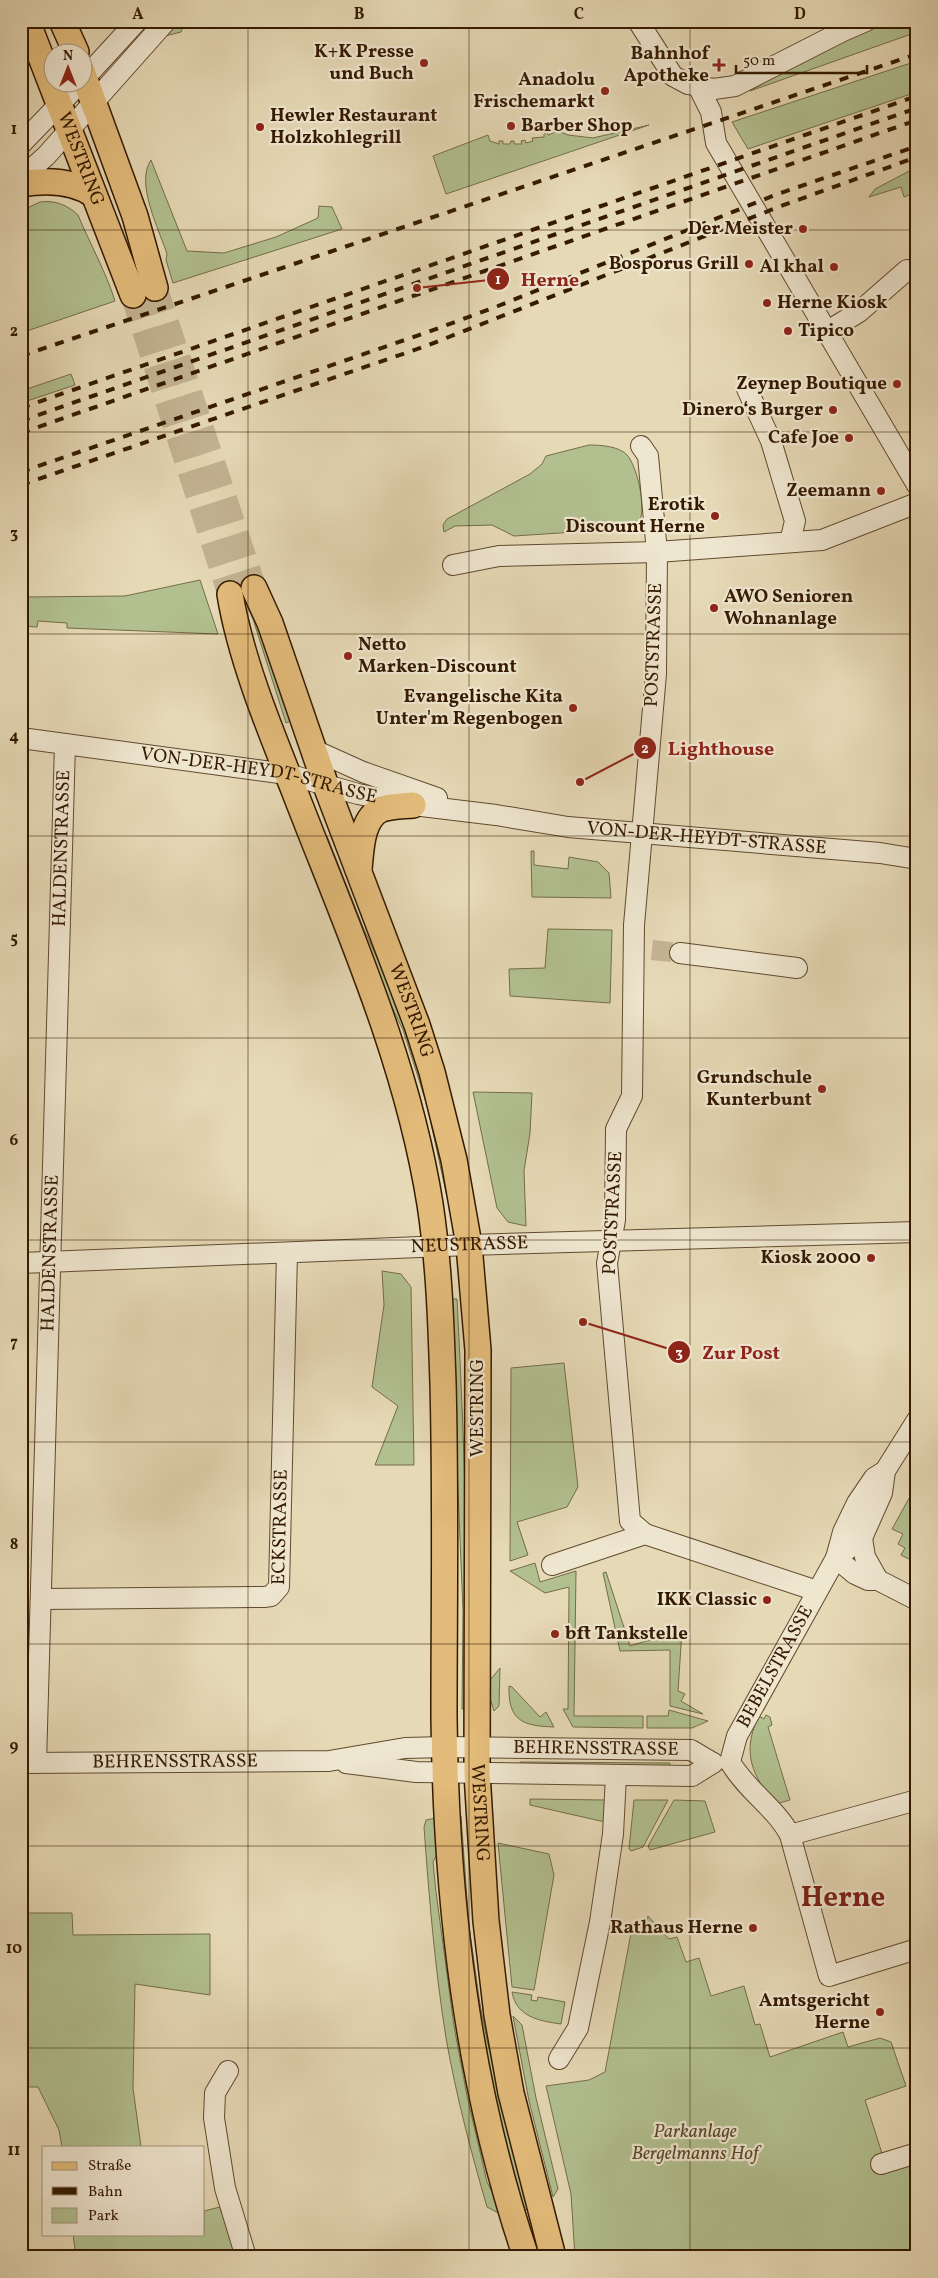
<svg xmlns="http://www.w3.org/2000/svg" width="938" height="2278" font-family="Vollkorn,serif">
<style>
.green{fill:#b2c090;stroke:#746d48}
.lines{fill:none;stroke-linecap:round;stroke-linejoin:round}
.minor-tunnel{stroke:#c3b392;stroke-width:20;stroke-dasharray:20 10;stroke-linecap:butt}
.major-tunnel{stroke:#c3b392;stroke-width:25;stroke-dasharray:25 12;stroke-linecap:butt}
.minor-casing{stroke:#614a2e;stroke-width:22}
.major-casing{stroke:#351a00;stroke-width:28}
.minor{stroke:#efe6d0;stroke-width:20}
.major{stroke:#e3bc7b;stroke-width:25}
.rail{stroke:#351a00;stroke-width:4;stroke-dasharray:9 9;stroke-linecap:butt}
.grid{fill:none;stroke:#351a00;stroke-width:1;stroke-opacity:0.55}
.poi-dot{fill:#8f2418;stroke:#efe6d0;stroke-width:2}
.labels{text-anchor:middle;dominant-baseline:central;stroke-width:4.5;stroke-linejoin:round;paint-order:stroke}
.poi-label{font-size:19px;font-weight:bold;fill:#351a00;stroke:#efe6d0;text-anchor:end}
.street-label{font-size:19px;fill:#351a00;stroke:#efe6d0}
.park-label{font-size:19px;font-style:italic;fill:#5a4c2b;stroke:#efe6d0}
.town-label{font-size:29px;font-weight:bold;fill:#7a1f14;stroke:#efe6d0}
.leader{fill:none;stroke:#8f2418;stroke-width:2}
.callout-dot{fill:#8f2418;stroke:#efe6d0;stroke-width:2}
.mark-label{font-size:15px;text-anchor:middle;font-weight:bold;fill:#fff}
.callout-label{font-size:20px;text-anchor:middle;font-weight:bold;fill:#8f2418;stroke:#efe6d0;stroke-width:4.5;stroke-linejoin:round;paint-order:stroke}
.neatline{fill:none;stroke:#351a00;stroke-width:2}
.grid-label{font-size:16px;text-anchor:middle;font-weight:bold;fill:#351a00}
</style>
<rect width="100%" height="100%" fill="#e6d9b6"/>
<filter id="stains"><feTurbulence type="fractalNoise" baseFrequency=".004" numOctaves="4"/><feColorMatrix values="0 0 0 0 .2 0 0 0 0 .09 0 0 0 0 .02 0 0 0 .5 -.17"/></filter>
<radialGradient id="worn" r=".72"><stop offset=".6" stop-color="#630" stop-opacity="0"/><stop offset="1" stop-color="#630" stop-opacity=".3"/></radialGradient>
<g class="green">
<path d="M176 21H185L181 32 165 36 164 34Z"/>
<path d="M893 21H917V32L750 91C797 64 842 39 893 21Z"/>
<path d="M917 61V92L748 149 732 122Z"/>
<path d="M649 125 446 194 433 156 488 135 490 141 499 144V141H503V144H510L511 141H514V144H522L521 141 525 140 526 143 533 141 532 138 544 137V134L547 132 548 135 556 132V130L568 135 593 138Z"/>
<path d="M151 160 187 251 224 253 276 237 318 218 319 206 332 207 342 229 173 283 166 260 167 254C159 229 135 183 151 160Z"/>
<path d="M917 167V192L904 197 901 187 869 197 875 189Z"/>
<path d="M40 202C56 200 67 205 78 215 90 244 106 272 115 301L21 333V211Z"/>
<path d="M71 374 75 385 21 403V391Z"/>
<path d="M589 445C600 445 619 446 627 455 638 467 649 516 636 528L514 536 492 525 455 526 444 532 443 525 447 519 530 474 542 464 546 456Z"/>
<path d="M200 580 218 634 67 628V623L38 621 37 627 21 626V595L25 597 125 596Z"/>
<path d="M245 591 293 720 286 723 253 619 241 592Z"/>
<path d="M327 836 363 927 409 1028 452 1196 447 1197 427 1105 403 1030 379 980 322 837Z"/>
<path d="M531 851H534V865L568 869 569 857 598 862 609 873 611 898 532 897Z"/>
<path d="M548 929 612 930 610 1003 510 996 509 969 545 968Z"/>
<path d="M473 1092 532 1093 530 1133 524 1171 526 1226 508 1222 497 1208Z"/>
<path d="M382 1271 401 1274 411 1287 414 1465H375L398 1406 372 1387 384 1305Z"/>
<path d="M450 1299H457C464 1435 469 1573 467 1709H462L463 1611Z"/>
<path d="M564 1363 578 1487 567 1507 517 1522 528 1555 510 1561 511 1368Z"/>
<path d="M917 1484V1563L901 1555 905 1548 898 1544 903 1534 892 1529Z"/>
<path d="M535 1563 540 1582 576 1571 574 1716H643V1728L573 1727 563 1709H568L569 1587 545 1593 510 1571Z"/>
<path d="M606 1572 630 1646 682 1630 678 1691 685 1694 681 1701 703 1714 670 1706V1650L620 1651 603 1573Z"/>
<path d="M500 1668 499 1706 494 1711 486 1685Z"/>
<path d="M509 1686 512 1687 540 1717 546 1712 554 1727C523 1726 508 1721 509 1686Z"/>
<path d="M669 1710 708 1721 692 1728H647V1716H668Z"/>
<path d="M766 1715 770 1717 772 1725 768 1727 790 1800 776 1804C752 1777 741 1751 759 1716L764 1719Z"/>
<path d="M520 1762 670 1763 669 1768 520 1766Z"/>
<path d="M530 1799 605 1800V1822L530 1805Z"/>
<path d="M634 1800H668L643 1847 631 1851 629 1849Z"/>
<path d="M674 1800 705 1801 715 1832 650 1850 648 1846Z"/>
<path d="M456 1816H461L469 1926 480 2004 487 2040 531 2208 522 2211 480 2033Z"/>
<path d="M436 1818 438 1852 433 1862 436 1892 454 2026 467 2096 487 2182 504 2216 487 2207C471 2152 456 2095 446 2038 435 1969 429 1897 424 1827L426 1820Z"/>
<path d="M498 1843 549 1854 554 1875 534 1990 512 1987Z"/>
<path d="M21 1913H72L73 1935 210 1934V1995L135 1984 133 2088 141 2147H62L59 2130 38 2087H21Z"/>
<path d="M648 1916 669 1939 677 1937 686 1962 699 1958 711 1996 744 1986 755 2025 760 2024 770 2057 843 2032 848 2047 880 2038 891 2042 906 2086 865 2100 887 2169 917 2161V2257H575L571 2194 546 2086 589 2080 605 2072 631 1933 644 1935Z"/>
<path d="M512 1992 532 1995 531 2000 537 2001 538 1997 565 2002 561 2024C540 2021 516 2017 512 1992Z"/>
<path d="M513 2016 522 2025 536 2098 558 2189 553 2197 529 2101Z"/>
<path d="M220 2207 237 2257H76L73 2234H204V2211Z"/>
</g>
<g class="lines">
<path class="minor-tunnel" d="M652 950 680 953"/>
<g class="major-tunnel">
<path d="M155 288 254 588"/>
<path d="M133 295 230 594"/>
</g>
<g class="minor-casing">
<g id="minor">
<path d="M638 21 673 76 688 84 714 89 735 86 843 31 866 21"/>
<path d="M82 81 137 21"/>
<path d="M698 86 711 112 716 143 917 485"/>
<path d="M21 144 81 82"/>
<path d="M21 178 46 156 166 21"/>
<path d="M828 331 859 312 907 270"/>
<path d="M747 389 771 441 795 521 790 542"/>
<path d="M641 446 648 456 657 552 656 674 634 925 632 1096 616 1129 615 1220 607 1263 630 1521 645 1534"/>
<path d="M453 565 499 556 657 552 822 540 917 503"/>
<path id="s1" d="M21 738 287 774 358 794 413 805 496 815 568 827 880 853 917 859"/>
<path d="M312 749 363 772 437 798"/>
<path d="M680 953 797 968"/>
<path id="s2" d="M21 1263 469 1245 917 1232"/>
<path d="M862 1538 865 1557 878 1580"/>
<path d="M836 1558 862 1538 882 1493 885 1471"/>
<path d="M836 1558 855 1574 868 1580H878L917 1600"/>
<path d="M552 1565 645 1534 817 1591"/>
<path id="s3" d="M41 1599 264 1597 271 1596 279 1587 287 1253"/>
<path id="s4" d="M730 1762 737 1736 836 1558 843 1532 857 1503 874 1478 885 1471 917 1420"/>
<path d="M730 1762C747 1791 776 1808 790 1835L829 1976 917 1949"/>
<path id="s5" d="M21 1763 329 1761 405 1748 445 1747 691 1750 713 1763"/>
<path id="s6" d="M36 1763 65 744"/>
<path d="M346 1763 416 1772 692 1776 713 1763"/>
<path d="M790 1835 917 1800"/>
<path d="M559 2059 578 2028 600 1922 613 1834 616 1776"/>
<path d="M228 2071 215 2093 214 2118 225 2188 246 2257"/>
<path d="M881 2164 917 2153"/>
</g>
</g>
<g class="major-casing">
<g id="major">
<path id="s7" d="M27 21 133 295"/>
<path d="M62 21 76 52"/>
<path d="M82 71 135 216 155 288"/>
<path d="M21 184C46 180 73 180 94 195"/>
<path id="s8" d="M254 588 270 623 325 783 417 1025 432 1072 454 1160 469 1245 478 1350 477 1773 486 1921 497 2015 511 2093 553 2257"/>
<path d="M230 594C240 657 270 730 294 790 346 925 407 1059 430 1204 439 1263 441 1323 443 1383 446 1494 444 1606 444 1717 446 1900 467 2083 526 2257"/>
<path d="M359 869C361 851 361 817 382 809 391 806 403 806 413 805"/>
</g>
</g>
<use href="#minor" class="minor"/>
<use href="#major" class="major"/>
<g class="rail">
<path d="M21 356 917 54"/>
<path d="M21 408 917 96"/>
<path d="M21 421 917 108"/>
<path d="M21 433 917 120"/>
<path d="M21 472 428 332 498 306 775 195 917 146"/>
<path d="M21 485 426 346 781 206 917 157"/>
</g>
</g>
<path class="grid" d="M248 21V2257M469 21V2257M690 21V2257M21 230H917M21 432H917M21 634H917M21 836H917M21 1038H917M21 1240H917M21 1442H917M21 1644H917M21 1846H917M21 2048H917"/>
<g class="poi-dot">
<circle cx="424" cy="63" r="5"/>
<path d="M716.5 57.5h5v5h5v5h-5v5h-5v-5h-5v-5h5z"/>
<circle cx="605" cy="91" r="5"/>
<circle cx="511" cy="126" r="5"/>
<circle cx="260" cy="127" r="5"/>
<circle cx="803" cy="229" r="5"/>
<circle cx="749" cy="264" r="5"/>
<circle cx="834" cy="267" r="5"/>
<circle cx="767" cy="303" r="5"/>
<circle cx="788" cy="331" r="5"/>
<circle cx="897" cy="384" r="5"/>
<circle cx="833" cy="410" r="5"/>
<circle cx="849" cy="438" r="5"/>
<circle cx="881" cy="491" r="5"/>
<circle cx="715" cy="516" r="5"/>
<circle cx="714" cy="608" r="5"/>
<circle cx="348" cy="656" r="5"/>
<circle cx="573" cy="708" r="5"/>
<circle cx="822" cy="1089" r="5"/>
<circle cx="871" cy="1258" r="5"/>
<circle cx="767" cy="1600" r="5"/>
<circle cx="555" cy="1634" r="5"/>
<circle cx="753" cy="1928" r="5"/>
<circle cx="880" cy="2012" r="5"/>
</g>
<g class="labels">
<g class="poi-label">
<text x="414" y="52">K+K Presse<tspan x="414" dy="22">und Buch</tspan></text>
<text x="709" y="54">Bahnhof<tspan x="709" dy="22">Apotheke</tspan></text>
<text x="595" y="80">Anadolu<tspan x="595" dy="22">Frischemarkt</tspan></text>
<text x="270" y="116" text-anchor="start">Hewler Restaurant<tspan x="270" dy="22">Holzkohlegrill</tspan></text>
<text x="521" y="126" text-anchor="start">Barber Shop</text>
<text x="793" y="229">Der Meister</text>
<text x="739" y="264">Bosporus Grill</text>
<text x="824" y="267">Al khal</text>
<text x="777" y="303" text-anchor="start">Herne Kiosk</text>
<text x="798" y="331" text-anchor="start">Tipico</text>
<text x="887" y="384">Zeynep Boutique</text>
<text x="823" y="410">Dinero‘s Burger</text>
<text x="839" y="438">Cafe Joe</text>
<text x="871" y="491">Zeemann</text>
<text x="705" y="505">Erotik<tspan x="705" dy="22">Discount Herne</tspan></text>
<text x="724" y="597" text-anchor="start">AWO Senioren<tspan x="724" dy="22">Wohnanlage</tspan></text>
<text x="358" y="645" text-anchor="start">Netto<tspan x="358" dy="22">Marken-Discount</tspan></text>
<text x="563" y="697">Evangelische Kita<tspan x="563" dy="22">Unter'm Regenbogen</tspan></text>
<text x="812" y="1078">Grundschule<tspan x="812" dy="22">Kunterbunt</tspan></text>
<text x="861" y="1258">Kiosk 2000</text>
<text x="757" y="1600">IKK Classic</text>
<text x="565" y="1634" text-anchor="start">bft Tankstelle</text>
<text x="743" y="1928">Rathaus Herne</text>
<text x="870" y="2001">Amtsgericht<tspan x="870" dy="22">Herne</tspan></text>
</g>
<g class="street-label">
<text stroke="none"><textPath href="#s7" startOffset="148">WESTRING</textPath></text>
<text transform="translate(654 645) rotate(-88)">POSTSTRASSE</text>
<text stroke="none"><textPath href="#s1" startOffset="241">VON-DER-HEYDT-STRASSE</textPath></text>
<text stroke="none"><textPath href="#s1" startOffset="694">VON-DER-HEYDT-STRASSE</textPath></text>
<text stroke="none"><textPath href="#s6" startOffset="915">HALDENSTRASSE</textPath></text>
<text stroke="none"><textPath href="#s8" startOffset="451">WESTRING</textPath></text>
<text transform="translate(613 1213) rotate(-87)">POSTSTRASSE</text>
<text stroke="none"><textPath href="#s2" startOffset="449">NEUSTRASSE</textPath></text>
<text stroke="none"><textPath href="#s6" startOffset="510">HALDENSTRASSE</textPath></text>
<text transform="translate(478 1408) rotate(-90)">WESTRING</text>
<text stroke="none"><textPath href="#s3" startOffset="302">ECKSTRASSE</textPath></text>
<text stroke="none"><textPath href="#s4" startOffset="106">BEBELSTRASSE</textPath></text>
<text stroke="none"><textPath href="#s5" startOffset="576">BEHRENSSTRASSE</textPath></text>
<text stroke="none"><textPath href="#s5" startOffset="154">BEHRENSSTRASSE</textPath></text>
<text stroke="none"><textPath href="#s8" startOffset="1261">WESTRING</textPath></text>
</g>
<g class="park-label">
<text x="695" y="2132">Parkanlage<tspan x="695" dy="22">Bergelmanns Hof</tspan></text>
</g>
<g class="town-label">
<text x="843" y="1898">Herne</text>
</g>
</g>
<path class="leader" d="M417 288L498 279M580 782L645 748M583 1322L679 1352"/>
<g class="callout-dot">
<circle cx="417" cy="288" r="5"/>
<circle cx="580" cy="782" r="5"/>
<circle cx="583" cy="1322" r="5"/>
<circle cx="498" cy="279" r="12"/>
<circle cx="645" cy="748" r="12"/>
<circle cx="679" cy="1352" r="12"/>
</g>
<g class="mark-label">
<text x="498" y="284">1</text>
<text x="645" y="753">2</text>
<text x="679" y="1357">3</text>
</g>
<g class="callout-label">
<text x="550" y="286">Herne</text>
<text x="721" y="755">Lighthouse</text>
<text x="741" y="1359">Zur Post</text>
</g>
<rect width="938" height="2278" fill="none" stroke="#e6d9b6" stroke-width="55"/>
<rect x="42" y="2146" width="162" height="90" fill="#efe6d0" stroke="#a5947d"/>
<rect x="52" y="2162" width="25" height="8" fill="#e3bc7b" stroke="#a5947d"/>
<text x="88" y="2170" font-size="15" fill="#351a00">Straße</text>
<rect x="52" y="2187" width="25" height="8" fill="#351a00" stroke="#a5947d"/>
<text x="88" y="2196" font-size="15" fill="#351a00">Bahn</text>
<rect x="52" y="2208" width="25" height="15" fill="#b2c090" stroke="#a5947d"/>
<text x="88" y="2220" font-size="15" fill="#351a00">Park</text>
<g transform="translate(68 68)"><circle r="24" fill="#efe6d0" stroke="#a5947d"/>
<path d="M0-4L9 19L0 12L-9 19Z" fill="#8f2418"/>
<text y="-8" font-size="14" font-weight="bold" text-anchor="middle" fill="#351a00">N</text>
</g>
<path d="M736 65v8h131v-8" fill="none" stroke="#351a00" stroke-width="2.5"/>
<text x="743" y="65" font-size="15" fill="#351a00" stroke="#efe6d0" stroke-width="4" paint-order="stroke">50 m</text>
<rect x="28" y="28" width="882" height="2222" class="neatline"/>
<g class="grid-label">
<text x="138" y="19">A</text>
<text x="359" y="19">B</text>
<text x="579" y="19">C</text>
<text x="800" y="19">D</text>
<text x="14" y="134">1</text>
<text x="14" y="336">2</text>
<text x="14" y="538">3</text>
<text x="14" y="741">4</text>
<text x="14" y="943">5</text>
<text x="14" y="1145">6</text>
<text x="14" y="1347">7</text>
<text x="14" y="1549">8</text>
<text x="14" y="1751">9</text>
<text x="14" y="1953">10</text>
<text x="14" y="2155">11</text>
</g>
<rect width="100%" height="100%" filter="url(#stains)"/>
<rect width="100%" height="100%" fill="url(#worn)"/>
</svg>
